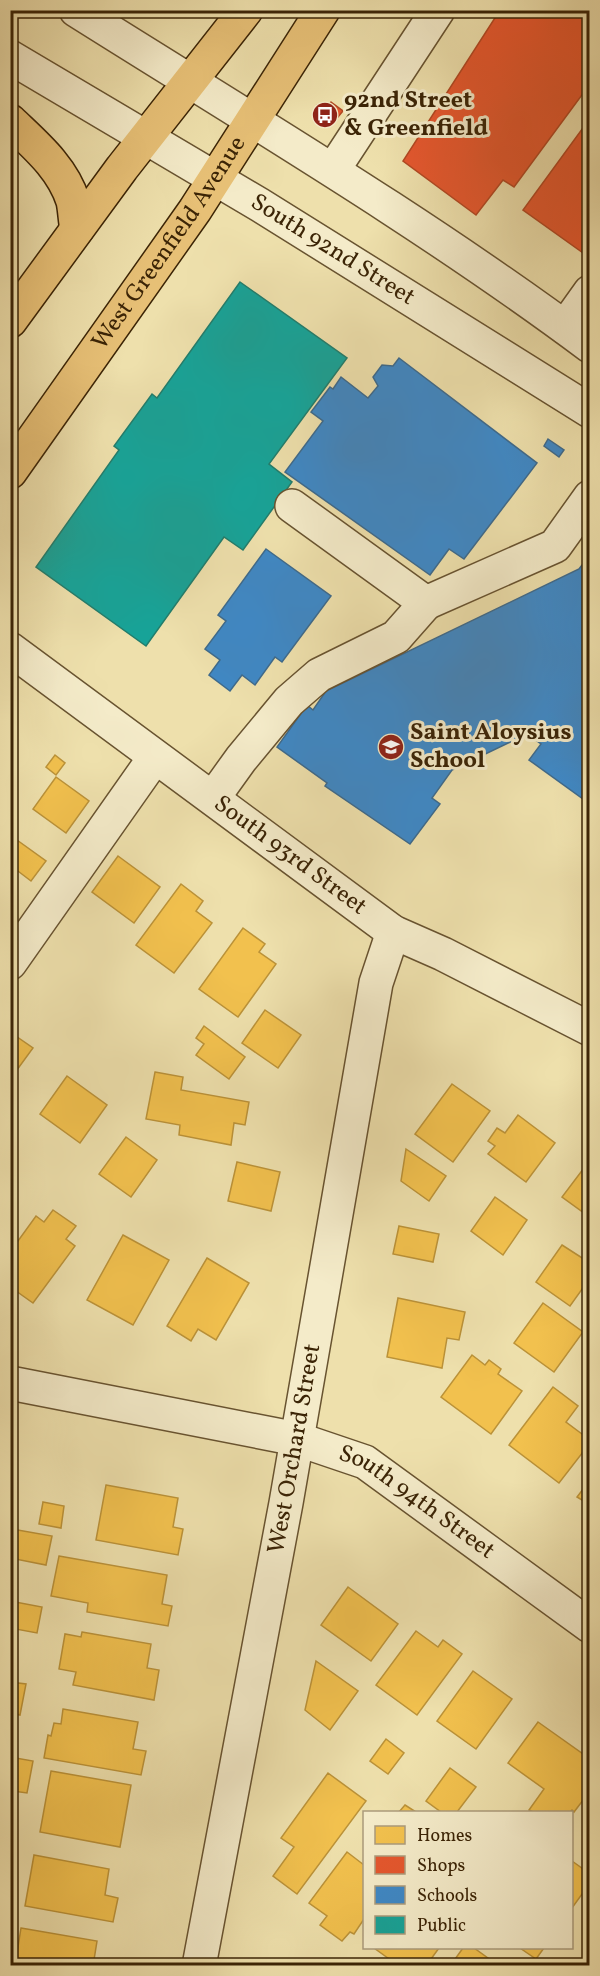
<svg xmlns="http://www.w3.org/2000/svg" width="600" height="1976" font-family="Vollkorn,serif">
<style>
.homes{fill:#f2c14e;stroke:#bb9238;stroke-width:1.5}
.shops{fill:#e4572e;stroke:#b14822;stroke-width:1.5}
.schools{fill:#3f88c5;stroke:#3e6a8c;stroke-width:1.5}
.public{fill:#17a398;stroke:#227d6c;stroke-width:1.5}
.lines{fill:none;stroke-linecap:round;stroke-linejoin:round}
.minor-casing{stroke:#685330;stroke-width:36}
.major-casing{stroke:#3b2406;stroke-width:36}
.minor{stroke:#f4ebc9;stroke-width:33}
.major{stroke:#e7c076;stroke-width:33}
.labels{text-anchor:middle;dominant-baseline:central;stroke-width:6;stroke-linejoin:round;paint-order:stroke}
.poi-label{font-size:24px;font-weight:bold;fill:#3b2406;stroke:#f4ebc9;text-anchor:start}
.street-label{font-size:24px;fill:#3b2406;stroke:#f4ebc9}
</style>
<rect width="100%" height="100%" fill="#eee0ac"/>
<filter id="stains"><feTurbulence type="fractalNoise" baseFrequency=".00333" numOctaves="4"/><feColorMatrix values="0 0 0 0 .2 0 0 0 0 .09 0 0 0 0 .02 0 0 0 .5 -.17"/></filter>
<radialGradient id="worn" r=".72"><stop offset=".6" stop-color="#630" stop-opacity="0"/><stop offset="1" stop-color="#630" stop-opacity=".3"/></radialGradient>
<g class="homes">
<path d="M55 755 65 763 56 775 46 767Z"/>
<path d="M56 777 89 801 66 833 33 809Z"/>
<path d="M10 835 46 861 31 881 10 865Z"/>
<path d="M118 856 160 887 134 923 92 892Z"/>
<path d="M181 884 203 901 196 911 212 923 174 973 136 945Z"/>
<path d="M243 928 265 944 259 952 276 964 238 1017 199 989Z"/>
<path d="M265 1010 301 1035 278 1068 242 1043Z"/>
<path d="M204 1026 245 1057 229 1079 196 1055 204 1044 196 1038Z"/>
<path d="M10 1032 33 1048 11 1078 10 1077Z"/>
<path d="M155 1072 183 1077 181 1090 249 1102 245 1125 234 1123 231 1145 179 1135 180 1125 146 1119Z"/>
<path d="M67 1076 107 1105 80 1143 40 1114Z"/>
<path d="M452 1084 490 1111 453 1162 415 1134Z"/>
<path d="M518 1115 555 1143 526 1182 488 1154 495 1146 488 1141 497 1128 505 1133Z"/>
<path d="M126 1137 157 1160 131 1197 99 1174Z"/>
<path d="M406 1149 446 1176 429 1201 401 1181Z"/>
<path d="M590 1160V1222L585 1218 588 1216 562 1197Z"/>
<path d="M237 1162 280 1172 271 1211 228 1201Z"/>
<path d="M495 1197 527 1220 503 1255 471 1231Z"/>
<path d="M53 1210 76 1226 66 1239 75 1246 33 1303 16 1291 10 1299V1252L36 1216 44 1222Z"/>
<path d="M399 1226 439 1234 433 1262 393 1254Z"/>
<path d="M123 1235 169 1260 133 1325 87 1300Z"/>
<path d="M562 1245 590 1263V1278L570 1306 536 1282Z"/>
<path d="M207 1258 249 1283 216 1340 198 1329 191 1341 167 1326Z"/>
<path d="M398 1298 465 1312 459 1340 447 1338 442 1368 387 1357Z"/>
<path d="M543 1303 583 1332 554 1372 514 1343Z"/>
<path d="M472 1355 485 1365 489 1360 501 1369 498 1374 522 1391 491 1434 441 1397Z"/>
<path d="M553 1387 578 1406 566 1422 590 1440V1443L559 1483 509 1445Z"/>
<path d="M590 1480V1505L577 1497Z"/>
<path d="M106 1485 178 1498 173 1527 183 1529 178 1555 96 1540Z"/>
<path d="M43 1502 64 1506 61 1528 39 1524Z"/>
<path d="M12 1529 52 1536 46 1565 10 1558Z"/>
<path d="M59 1556 167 1575 162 1604 172 1606 168 1626 87 1612 88 1603 51 1596Z"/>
<path d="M348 1587 398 1624 371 1661 321 1625Z"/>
<path d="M10 1601 42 1607 37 1633 10 1628Z"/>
<path d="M416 1631 438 1647 443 1640 462 1654 417 1715 376 1685Z"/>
<path d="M82 1632 151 1644 147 1668 159 1670 154 1700 73 1685 76 1672 59 1669 65 1634 81 1637Z"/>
<path d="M316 1661 358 1691 330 1730 305 1710Z"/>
<path d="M473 1671 512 1699 476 1749 437 1721Z"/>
<path d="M10 1682 26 1684 20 1715 10 1713Z"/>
<path d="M63 1709 138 1722 133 1749 146 1751 141 1775 44 1758 48 1735 51 1736 54 1723 61 1724Z"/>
<path d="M538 1722 590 1759V1791L574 1812 572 1810 570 1812H533L529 1810 544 1789 508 1763Z"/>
<path d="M386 1739 404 1753 388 1774 370 1761Z"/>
<path d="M10 1757 33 1761 27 1793 13 1791 12 1793H10Z"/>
<path d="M450 1768 476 1787 457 1812H441L426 1801Z"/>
<path d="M51 1771 131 1785 120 1847 40 1832Z"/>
<path d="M328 1773 366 1801 297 1894 273 1876 294 1847 281 1838Z"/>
<path d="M405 1805 416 1812H399Z"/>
<path d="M347 1852 364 1865V1919L354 1934 350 1932 342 1941 320 1925 327 1916 309 1903Z"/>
<path d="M34 1855 109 1869 105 1895 118 1898 113 1922 25 1906Z"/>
<path d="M572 1861 590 1874V1883L572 1908Z"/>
<path d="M21 1928 97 1941 93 1966H15Z"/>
<path d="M374 1948H439L426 1966H399Z"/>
<path d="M463 1948H474L499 1966H450Z"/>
<path d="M520 1948H544L536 1959Z"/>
</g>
<g class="shops">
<path d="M500 10H578L590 19V84L514 187 503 180 476 215 403 161Z"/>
<path d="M331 102 343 111 338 117 327 108Z"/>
<path d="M588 121 590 250 586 255 523 210Z"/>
</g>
<g class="schools">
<path d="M399 358 537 463 464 559 449 549 430 575 285 472 323 421 311 412 330 387 333 389 341 377 368 398 378 386 373 377 382 365 393 366Z"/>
<path d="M548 439 564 450 559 457 544 446Z"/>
<path d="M590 545V804L529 760 541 744 527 734 452 770 432 798 440 804 410 844 325 786 327 783 277 747 307 705 313 710 326 691 579 569 589 556 584 553Z"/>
<path d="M266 549 331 596 282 662 275 657 255 685 242 675 230 691 209 675 220 660 205 649 226 621 218 615Z"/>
</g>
<path class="public" d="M240 282 347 358 269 464 292 482 243 550 224 537 146 646 36 567 119 450 114 446 152 394 157 398Z"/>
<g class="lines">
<g class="minor-casing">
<g id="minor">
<path d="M76 10C249 119 425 223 590 346"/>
<path id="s1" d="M10 57 260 205 590 411"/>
<path d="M333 170 438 10"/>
<path d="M565 327 590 292"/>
<path d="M292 506 426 603 555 546 590 497"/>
<path id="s2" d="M10 649 393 932 443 954 590 1029"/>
<path d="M213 798 241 759 289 701 319 675 396 637 426 603"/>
<path d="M10 963 155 757"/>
<path id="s3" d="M10 1383 297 1439 365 1462 590 1626"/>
<path id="s4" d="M199 1966 286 1503 376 983 393 932"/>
</g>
</g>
<g class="major-casing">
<g id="major">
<path d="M10 121C35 145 62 167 73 201 75 210 75 220 77 229"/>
<path d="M10 321 122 168 246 10"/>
<path id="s5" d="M10 472 195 210 323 10"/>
</g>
</g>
<use href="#minor" class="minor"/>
<use href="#major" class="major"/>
</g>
<defs>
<g id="bus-disc" transform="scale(1.35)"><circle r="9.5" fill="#8f2418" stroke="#f4ebc9"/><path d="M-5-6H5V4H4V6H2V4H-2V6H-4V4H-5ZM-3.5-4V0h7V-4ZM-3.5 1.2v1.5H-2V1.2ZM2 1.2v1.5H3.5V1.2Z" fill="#fff"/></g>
<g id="school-disc" transform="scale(1.35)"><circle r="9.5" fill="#8f2418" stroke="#f4ebc9"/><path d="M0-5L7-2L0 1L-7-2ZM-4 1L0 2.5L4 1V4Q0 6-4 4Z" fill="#fff"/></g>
</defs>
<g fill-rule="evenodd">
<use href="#bus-disc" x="325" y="115"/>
<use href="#school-disc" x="391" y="747"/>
</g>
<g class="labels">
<g class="poi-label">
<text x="344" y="101">92nd Street<tspan x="344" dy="28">&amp; Greenfield</tspan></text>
<text x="410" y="733">Saint Aloysius<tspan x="410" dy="28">School</tspan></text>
</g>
<g class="street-label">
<text stroke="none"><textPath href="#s5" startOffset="279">West Greenfield Avenue</textPath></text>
<text stroke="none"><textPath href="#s1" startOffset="376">South 92nd Street</textPath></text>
<text stroke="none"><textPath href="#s2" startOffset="348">South 93rd Street</textPath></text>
<text stroke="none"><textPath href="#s4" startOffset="526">West Orchard Street</textPath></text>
<text stroke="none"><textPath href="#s3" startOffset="429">South 94th Street</textPath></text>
</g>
</g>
<rect width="600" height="1976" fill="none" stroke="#eee0ac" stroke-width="36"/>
<rect x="12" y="12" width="576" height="1952" fill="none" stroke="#3b2406" stroke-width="3"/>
<rect x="18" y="18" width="564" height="1940" fill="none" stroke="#3b2406" stroke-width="1.5"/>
<rect x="363" y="1811" width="210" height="138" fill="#f4ebc9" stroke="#aa9b7b" stroke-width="1.5"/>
<rect x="375" y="1826" width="30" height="18" fill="#f2c14e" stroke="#aa9b7b" stroke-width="1.5"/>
<text x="417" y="1841" font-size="18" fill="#3b2406">Homes</text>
<rect x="375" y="1856" width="30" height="18" fill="#e4572e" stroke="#aa9b7b" stroke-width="1.5"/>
<text x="417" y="1871" font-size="18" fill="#3b2406">Shops</text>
<rect x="375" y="1886" width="30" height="18" fill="#3f88c5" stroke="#aa9b7b" stroke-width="1.5"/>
<text x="417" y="1901" font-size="18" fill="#3b2406">Schools</text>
<rect x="375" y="1916" width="30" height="18" fill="#17a398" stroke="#aa9b7b" stroke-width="1.5"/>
<text x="417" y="1931" font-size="18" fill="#3b2406">Public</text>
<rect width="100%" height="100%" filter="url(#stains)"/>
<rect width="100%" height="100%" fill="url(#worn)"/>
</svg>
